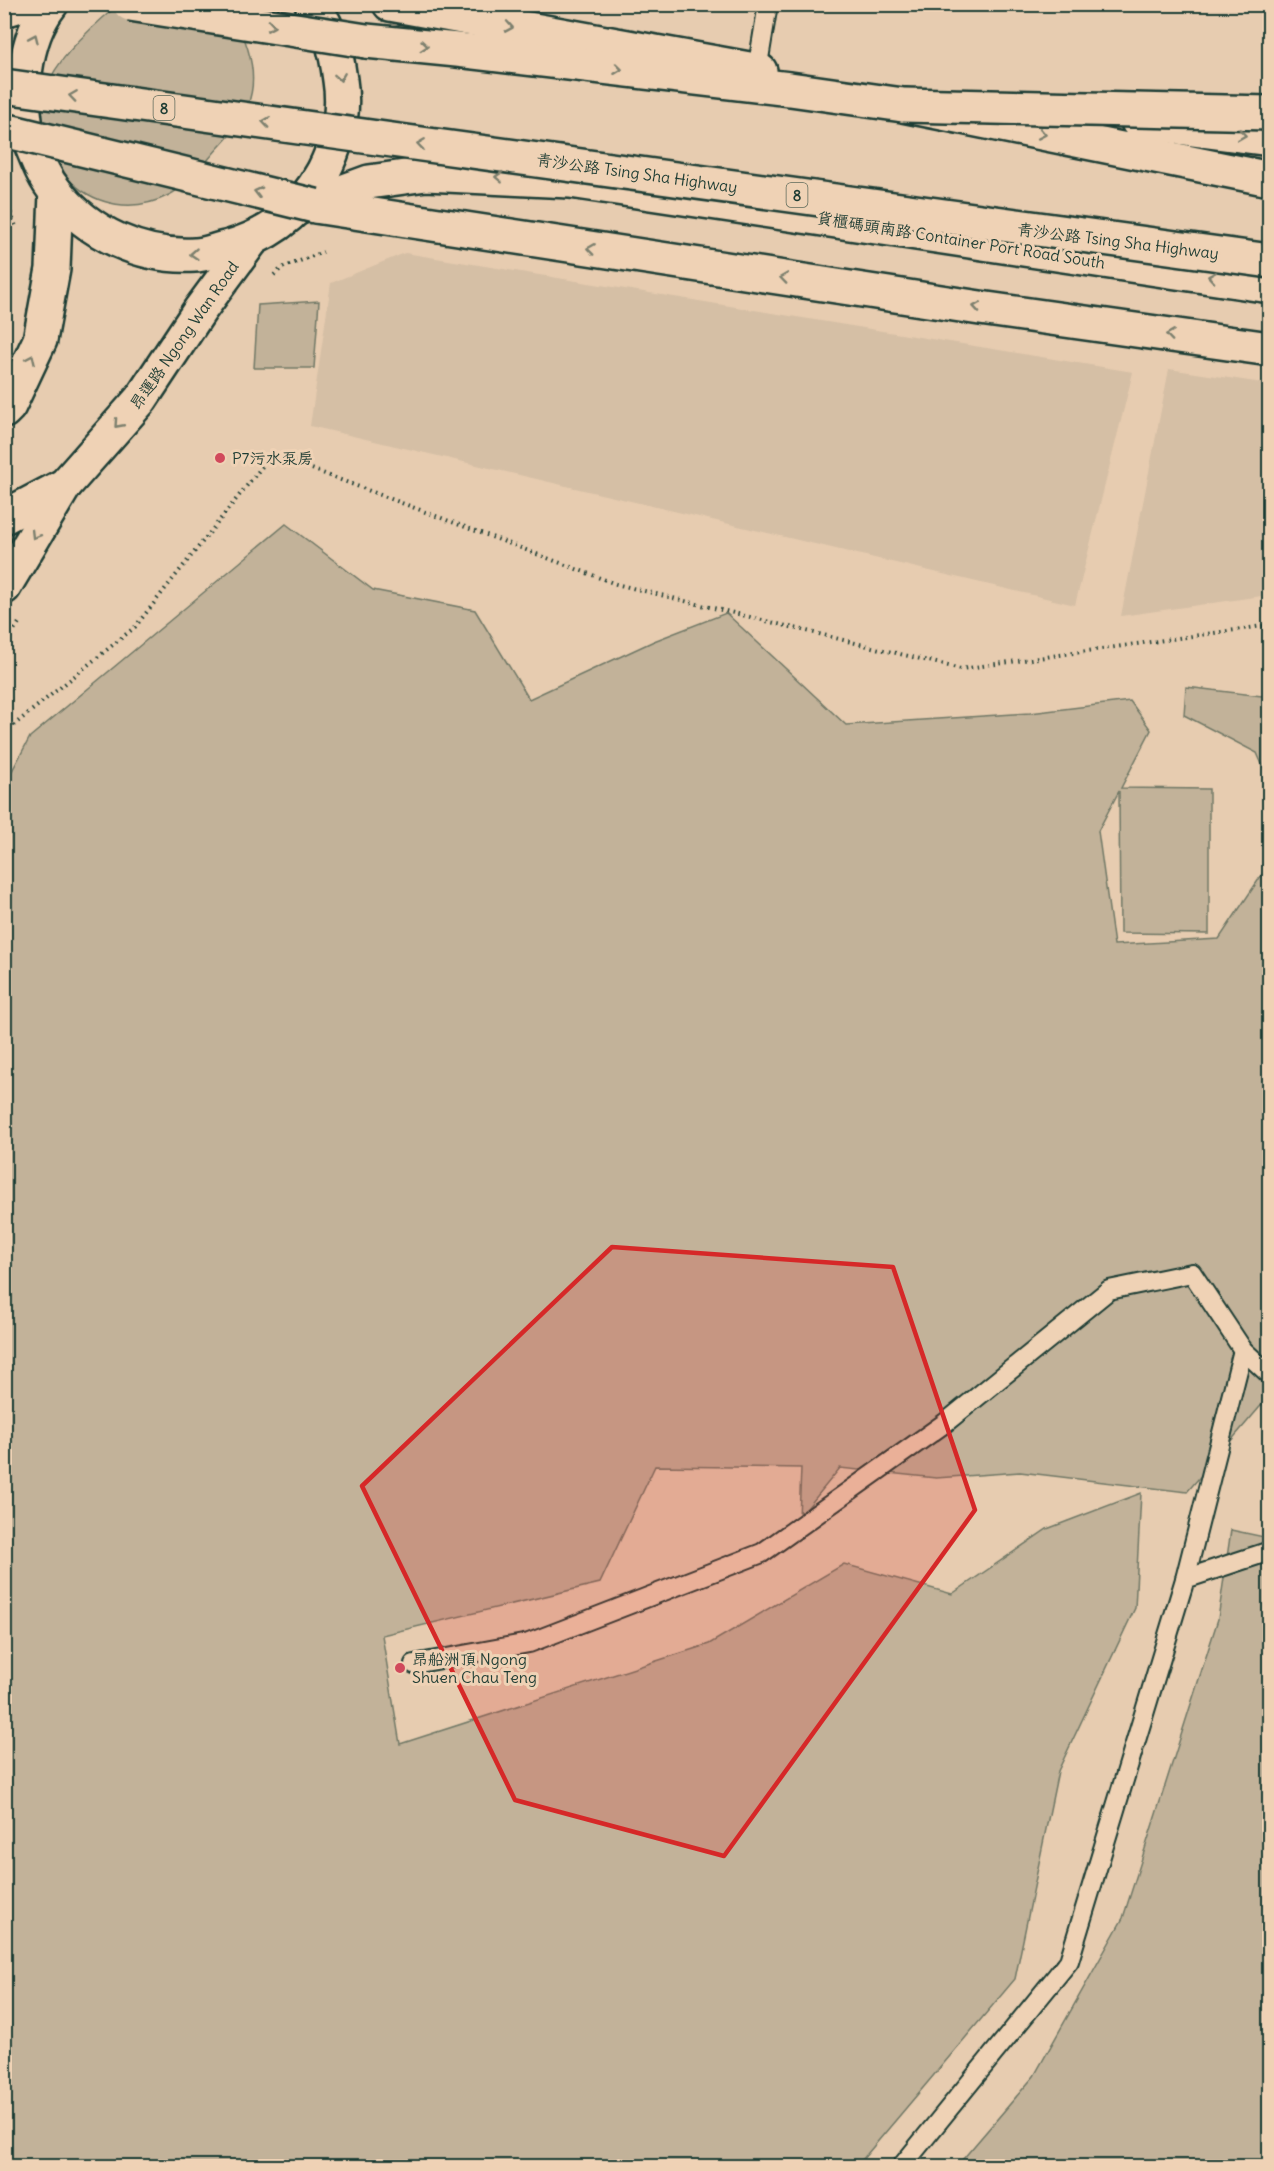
<svg xmlns="http://www.w3.org/2000/svg" width="1274" height="2171" font-family="Delius,'LXGW WenKai TC',sans-serif">
<style>
.built{fill:#d5bfa5}
.green{fill:#c2b299;stroke:#707866;stroke-width:1.5}
.lines{fill:none;stroke-linecap:round;stroke-linejoin:round}
.lane-casing{stroke:#1f3d34;stroke-width:22}
.street-casing{stroke:#1f3d34;stroke-width:38}
.secondary-casing{stroke:#1f3d34;stroke-width:38}
.highway-casing{stroke:#1f3d34;stroke-width:38}
.path{stroke:#1f3d34;stroke-width:4;stroke-dasharray:1.5 4.5;stroke-linecap:butt}
.lane{stroke:#efd2b5;stroke-width:18}
.street{stroke:#efd2b5;stroke-width:33}
.secondary{stroke:#efd2b5;stroke-width:33}
.highway{stroke:#efd2b5;stroke-width:33}
.highway-bridge-casing{stroke:#1f3d34;stroke-width:38;stroke-linecap:butt}
.highway-bridge{stroke:#efd2b5;stroke-width:33}
.oneway{stroke:#7d806e}
.marked{fill:#d62828;fill-opacity:0.2;stroke:#d62828;stroke-width:4.5;stroke-linejoin:round}
.poi-dot{fill:#d1495b;stroke:#efd2b5;stroke-width:2}
.labels{text-anchor:middle;dominant-baseline:central;stroke-width:6;stroke-linejoin:round;paint-order:stroke}
.shield{fill:#efd2b5;stroke:#5d6a5b;stroke-width:1.5}
.shield-label{font-size:15px;font-weight:bold;fill:#1f3d34}
.street-label{font-size:16px;fill:#1f3d34;stroke:#efd2b5}
.poi-label{font-size:16px;fill:#1f3d34;stroke:#efd2b5;text-anchor:start}
</style>
<rect width="100%" height="100%" fill="#e7ccb0"/>
<filter id="ink" filterUnits="userSpaceOnUse"><feTurbulence type="fractalNoise" baseFrequency=".0167" numOctaves="2"/><feDisplacementMap in="SourceGraphic" scale="12" xChannelSelector="R" yChannelSelector="G"/><feConvolveMatrix kernelMatrix="1 2 1 2 8 2 1 2 1" color-interpolation-filters="sRGB"/></filter>
<g filter="url(#ink)">
<g class="built">
<path d="M405 253 1133 372 1075 605 310 426 331 283Z"/>
<path d="M1169 369 1269 384V595L1121 616Z"/>
</g>
<g class="green">
<path d="M118 5 242 33C261 78 255 109 221 145 205 162 190 184 169 195 97 232 23 161 47 87 57 57 95 24 118 5Z"/>
<path d="M319 301 314 368H254L258 305Z"/>
<path d="M286 524 373 590 475 610 529 699 654 641 726 613 846 725 1030 713 1130 701 1151 730 1121 788 1209 789V934L1120 933 1119 791 1098 831 1114 945 1219 939 1269 864V1403L1265 1401 1187 1492 1020 1472 936 1478 840 1468 799 1518 801 1468 655 1466 600 1583 382 1635 400 1744 709 1644 844 1564 952 1594 1047 1529 1141 1493 1135 1608 1058 1771 1015 1979 857 2166H5L4 786 30 737Z"/>
<path d="M1186 687 1262 696 1269 692V780L1257 753 1184 715Z"/>
<path d="M1231 1530 1269 1538V2166H957L1034 2076 1123 1918 1218 1619Z"/>
</g>
<g class="lines">
<g class="lane-casing">
<g id="lane">
<path d="M757 71 768 4"/>
<path d="M1185 1579 1243 1350"/>
<path d="M414 1664 529 1643 762 1553 945 1423 1109 1290 1192 1273 1243 1350 1270 1375"/>
<path d="M902 2166 1069 1961 1185 1579 1270 1551"/>
</g>
</g>
<g class="street-casing">
<g id="street">
<path d="M4 10 23 4"/>
<path d="M4 411 9 406 40 340 53 269 56 193"/>
<path d="M4 517 65 485 141 399 200 310 251 241"/>
<path d="M4 587 65 485"/>
</g>
</g>
<g class="secondary-casing">
<g id="secondary">
<path d="M51 4C24 38 16 104 31 144 38 161 44 178 56 192 89 234 142 258 195 255 205 255 216 250 226 248 270 236 301 212 323 172 338 143 345 112 340 80 336 49 331 30 312 4"/>
<path d="M390 4 760 71"/>
<path d="M1138 122 1270 139"/>
<path d="M298 208 369 182 426 174 570 181 1270 286"/>
</g>
</g>
<g class="highway-casing">
<g id="highway">
<path d="M366 41 457 50 790 89 903 105 1270 179"/>
<path d="M315 206 980 308 1270 349"/>
</g>
</g>
<g class="path">
<path d="M4 196 17 229"/>
<path d="M274 275 282 268 323 252"/>
<path d="M4 644 21 620"/>
<path d="M4 733 135 627 272 454 616 584 961 669 1270 625"/>
</g>
<use href="#lane" class="lane"/>
<use href="#street" class="street"/>
<use href="#secondary" class="secondary"/>
<use href="#highway" class="highway"/>
<g class="highway-bridge-casing">
<g id="highway-bridge">
<path d="M130 4 366 41"/>
<path d="M4 86C426 144 847 205 1270 261"/>
<path d="M903 105 1270 113"/>
<path d="M4 130 315 206"/>
</g>
</g>
<use href="#highway-bridge" class="highway-bridge"/>
</g>
<defs><path id="oneway-chevron" d="M-2-3.5L2.5 0L-2 3.5" fill="none" stroke-width="1.6" stroke-linecap="round" stroke-linejoin="round" transform="scale(1.5)"/></defs>
<g class="oneway">
<use href="#oneway-chevron" transform="translate(271 26) rotate(9)"/>
<use href="#oneway-chevron" transform="translate(509 27) rotate(10)"/>
<use href="#oneway-chevron" transform="translate(34 38) rotate(-66)"/>
<use href="#oneway-chevron" transform="translate(424 46) rotate(5)"/>
<use href="#oneway-chevron" transform="translate(618 69) rotate(7)"/>
<use href="#oneway-chevron" transform="translate(340 77) rotate(81)"/>
<use href="#oneway-chevron" transform="translate(73 96) rotate(-172)"/>
<use href="#oneway-chevron" transform="translate(266 122) rotate(-172)"/>
<use href="#oneway-chevron" transform="translate(1042 134) rotate(11)"/>
<use href="#oneway-chevron" transform="translate(1242 135) rotate(8)"/>
<use href="#oneway-chevron" transform="translate(421 144) rotate(-172)"/>
<use href="#oneway-chevron" transform="translate(499 177) rotate(-177)"/>
<use href="#oneway-chevron" transform="translate(258 192) rotate(-166)"/>
<use href="#oneway-chevron" transform="translate(591 249) rotate(-172)"/>
<use href="#oneway-chevron" transform="translate(194 254) rotate(176)"/>
<use href="#oneway-chevron" transform="translate(1212 277) rotate(-171)"/>
<use href="#oneway-chevron" transform="translate(784 278) rotate(-172)"/>
<use href="#oneway-chevron" transform="translate(977 307) rotate(-171)"/>
<use href="#oneway-chevron" transform="translate(1170 335) rotate(-172)"/>
<use href="#oneway-chevron" transform="translate(31 359) rotate(-65)"/>
<use href="#oneway-chevron" transform="translate(118 424) rotate(132)"/>
<use href="#oneway-chevron" transform="translate(35 535) rotate(121)"/>
</g>
</g>
<path class="marked" d="M612 1247 893 1267 975 1510 724 1856 515 1800 362 1486Z"/>
<g class="poi-dot">
<circle cx="220" cy="458" r="6"/>
<circle cx="400" cy="1668" r="6"/>
</g>
<g class="labels">
<g class="shield">
<rect x="153.5" y="96" width="21" height="24" rx="4.5"/>
<rect x="786.5" y="183" width="21" height="24" rx="4.5"/>
</g>
<g class="shield-label">
<text x="164" y="108">8</text>
<text x="797" y="195">8</text>
</g>
<g class="street-label">
<text transform="translate(637 173) rotate(8)">青沙公路 Tsing Sha Highway</text>
<text transform="translate(961 240) rotate(9)">貨櫃碼頭南路 Container Port Road South</text>
<text transform="translate(1118 241) rotate(7)">青沙公路 Tsing Sha Highway</text>
<text transform="translate(184 335) rotate(-55)">昂運路 Ngong Wan Road</text>
</g>
<g class="poi-label">
<text x="232" y="458">P7污水泵房</text>
<text x="412" y="1659">昂船洲頂 Ngong<tspan x="412" dy="18">Shuen Chau Teng</tspan></text>
</g>
</g>
<rect width="1274" height="2171" fill="none" stroke="#efd2b5" stroke-width="24"/>
<rect x="12" y="12" width="1250" height="2147" fill="none" stroke="#1f3d34" stroke-width="2" filter="url(#ink)"/>
</svg>
